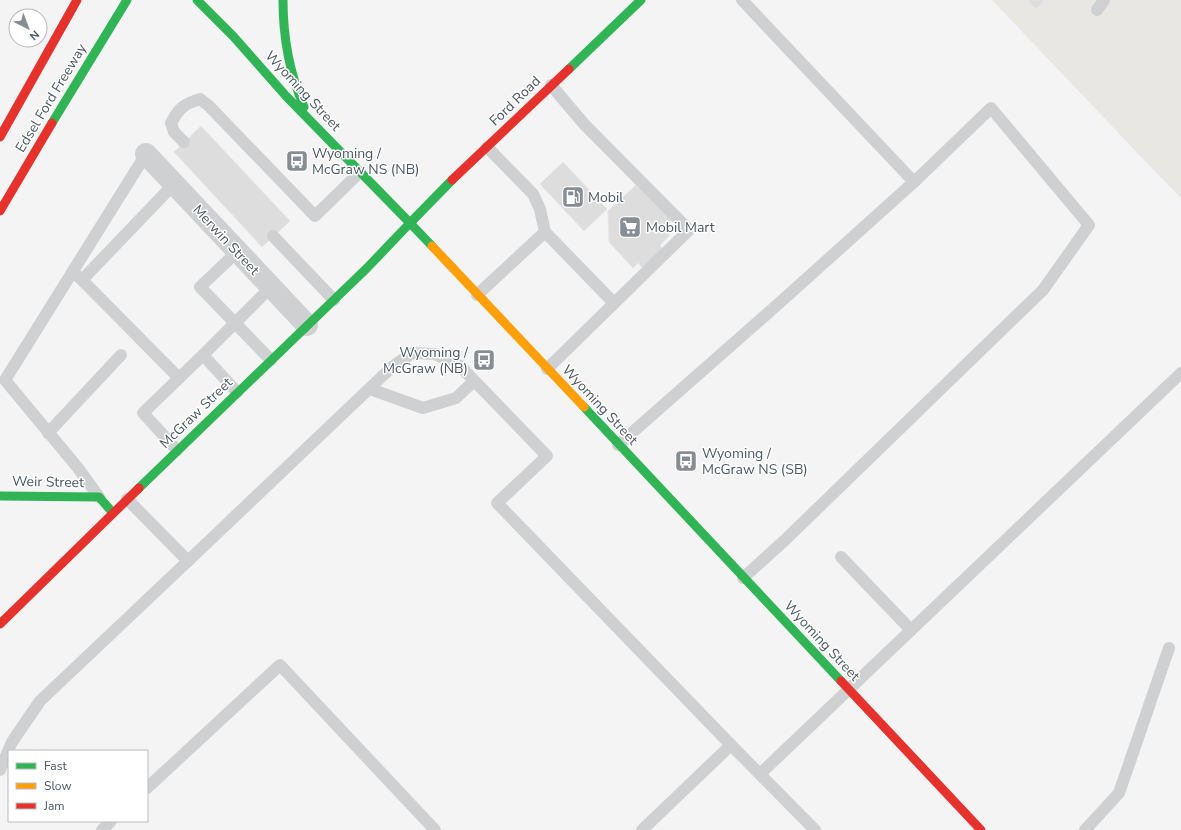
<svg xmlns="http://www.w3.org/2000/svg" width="1181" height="830" font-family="'Nunito Sans',sans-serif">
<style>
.commercial{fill:#e8e7e3}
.building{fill:#ddddde;stroke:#e5e6e7}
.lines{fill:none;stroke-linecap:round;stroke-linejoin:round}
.lane{stroke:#ced0d2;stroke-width:12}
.street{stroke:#ced0d2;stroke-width:22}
.fast{stroke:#30b455;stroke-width:9}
.slow{stroke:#ff9f0a;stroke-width:9}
.jam{stroke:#e5322d;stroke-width:9}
.labels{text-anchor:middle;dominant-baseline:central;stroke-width:3;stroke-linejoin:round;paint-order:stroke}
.street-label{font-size:14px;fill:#4a5661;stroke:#fff}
.poi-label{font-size:14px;fill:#4a5661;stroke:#fff;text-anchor:start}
</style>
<rect width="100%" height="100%" fill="#f4f4f4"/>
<path class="commercial" d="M992 0H1181V198L1145 161Z"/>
<g class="building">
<path d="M1027 0H1045L1036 9Z"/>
<path d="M201 126 290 221 262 247 174 152Z"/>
<path d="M563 162 607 209 584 231 540 184Z"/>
<path d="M636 185 638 188 640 186 671 218 669 236 660 245 664 250 644 270 638 263 633 268 609 242 608 211Z"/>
</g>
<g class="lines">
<g class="lane">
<path d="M742 0 914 182"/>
<path d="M1097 10 1104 0"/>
<path d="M184 142 174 132 171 123C179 108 184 104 200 99L209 106 315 216 360 172"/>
<path d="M487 147 533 194 540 209 545 232"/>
<path d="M273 236 334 300"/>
<path d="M237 252 200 287 271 360"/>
<path d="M73 272 82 280 179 378"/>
<path d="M82 280 174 184"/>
<path d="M477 295 545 232 614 303"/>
<path d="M547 369 689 230 584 124 551 85"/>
<path d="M370 389 423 408 456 398 474 381"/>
<path d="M237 392 203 355 271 287"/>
<path d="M48 433 121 355"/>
<path d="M618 445 786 297 914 182 991 108 1089 225 1043 290 785 540 743 578"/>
<path d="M177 450 143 413 203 355"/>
<path d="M99 497 78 468 5 380 146 154"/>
<path d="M127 499 188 561 392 367 412 353 435 354 460 366 547 456 497 503 731 745"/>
<path d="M841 557 911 630"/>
<path d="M0 770 12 742 40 701 188 561"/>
<path d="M760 774 1181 373"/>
<path d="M147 788 280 665 435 830"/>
<path d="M102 830 111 821"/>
<path d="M642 830 731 745 815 830"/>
<path d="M1085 830 1119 793 1169 648"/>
</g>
<path class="street" d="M146 154 307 325"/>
<g class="fast">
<path d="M197 0 233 36 286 96 410 223 452 180"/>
<path d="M283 0C283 38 289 72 304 107"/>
<path d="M569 69 641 0"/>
<path d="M52 123 127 0"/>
<path d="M584 407 841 681"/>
<path d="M139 488 367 268 410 223 432 246"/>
<path d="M0 496 99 497 113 513"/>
</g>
<path class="slow" d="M432 246 584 407"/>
<g class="jam">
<path d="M0 137 77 0"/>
<path d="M452 180 569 69"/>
<path d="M0 211 52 123"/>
<path d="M0 624 139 488"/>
<path d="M841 681 981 830"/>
</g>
</g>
<defs>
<g id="bus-square" transform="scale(1.15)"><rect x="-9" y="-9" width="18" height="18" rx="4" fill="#868d94" stroke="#fff"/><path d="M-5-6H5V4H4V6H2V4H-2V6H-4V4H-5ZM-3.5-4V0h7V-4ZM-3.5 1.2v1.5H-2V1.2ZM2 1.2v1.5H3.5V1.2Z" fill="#fff"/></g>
<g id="fuel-square" transform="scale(1.15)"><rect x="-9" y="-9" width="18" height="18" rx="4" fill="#868d94" stroke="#fff"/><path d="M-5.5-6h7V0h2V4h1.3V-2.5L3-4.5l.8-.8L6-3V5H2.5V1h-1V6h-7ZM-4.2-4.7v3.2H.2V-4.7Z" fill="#fff"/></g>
<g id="supermarket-square" transform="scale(1.15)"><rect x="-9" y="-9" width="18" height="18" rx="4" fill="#868d94" stroke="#fff"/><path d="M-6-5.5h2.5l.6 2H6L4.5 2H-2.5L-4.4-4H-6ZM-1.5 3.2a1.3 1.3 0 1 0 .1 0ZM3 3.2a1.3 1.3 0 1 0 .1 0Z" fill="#fff"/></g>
</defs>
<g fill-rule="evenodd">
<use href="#bus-square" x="297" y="161"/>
<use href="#fuel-square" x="573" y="197"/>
<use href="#supermarket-square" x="630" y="227"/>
<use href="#bus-square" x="484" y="360"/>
<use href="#bus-square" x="686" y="461"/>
</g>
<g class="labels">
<g class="street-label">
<text transform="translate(303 91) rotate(47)">Wyoming Street</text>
<text transform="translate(51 98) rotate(-59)">Edsel Ford Freeway</text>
<text transform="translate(515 101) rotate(-44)">Ford Road</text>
<text transform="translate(226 240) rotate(47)">Merwin Street</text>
<text transform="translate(600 405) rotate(47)">Wyoming Street</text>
<text transform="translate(196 413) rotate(-44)">McGraw Street</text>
<text transform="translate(48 482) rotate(1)">Weir Street</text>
<text transform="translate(822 641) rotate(47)">Wyoming Street</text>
</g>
<g class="poi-label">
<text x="312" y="153">Wyoming /<tspan x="312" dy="16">McGraw NS (NB)</tspan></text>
<text x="588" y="197">Mobil</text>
<text x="646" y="227">Mobil Mart</text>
<text x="468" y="352" text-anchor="end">Wyoming /<tspan x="468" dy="16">McGraw (NB)</tspan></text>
<text x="702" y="453">Wyoming /<tspan x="702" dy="16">McGraw NS (SB)</tspan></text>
</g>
</g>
<rect x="8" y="750" width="140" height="72" fill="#ffffff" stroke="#b7bbc0"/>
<rect x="16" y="763" width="20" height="6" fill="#30b455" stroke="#b7bbc0"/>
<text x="44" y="770" font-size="12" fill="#4a5661">Fast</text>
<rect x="16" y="783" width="20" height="6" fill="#ff9f0a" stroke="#b7bbc0"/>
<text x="44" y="790" font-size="12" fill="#4a5661">Slow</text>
<rect x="16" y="803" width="20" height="6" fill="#e5322d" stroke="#b7bbc0"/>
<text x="44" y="810" font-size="12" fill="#4a5661">Jam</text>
<g transform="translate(28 28) rotate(138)"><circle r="19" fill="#ffffff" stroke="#b7bbc0"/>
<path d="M0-3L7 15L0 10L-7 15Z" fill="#868d94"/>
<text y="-6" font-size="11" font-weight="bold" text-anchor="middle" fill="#4a5661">N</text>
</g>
</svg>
